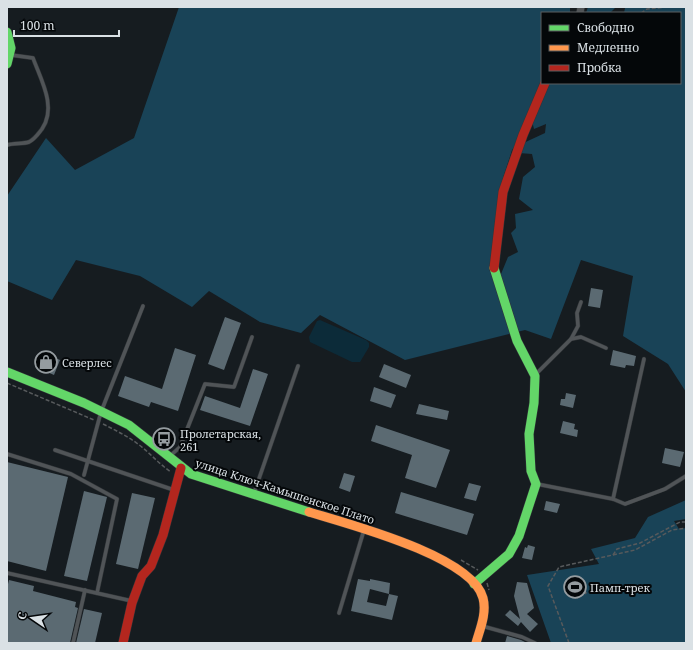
<svg xmlns="http://www.w3.org/2000/svg" width="693" height="650" font-family="'Noto Serif',serif">
<style>
.green{fill:#0c2b39}
.forest{fill:#194357;fill-rule:evenodd}
.building{fill:#5b6a72;fill-rule:evenodd}
.lines{fill:none;stroke-linecap:round;stroke-linejoin:round}
.lane-casing{stroke:#323639;stroke-width:4.5}
.street-casing{stroke:#323639;stroke-width:8}
.fast-casing{stroke:#323639;stroke-width:10}
.slow-casing{stroke:#323639;stroke-width:10}
.jam-casing{stroke:#323639;stroke-width:10}
.path{stroke:#575a5c;stroke-width:1.5;stroke-dasharray:4 2;stroke-linecap:butt}
.lane{stroke:#505457;stroke-width:3.5}
.street{stroke:#505457;stroke-width:7}
.fast{stroke:#63d668;stroke-width:9}
.slow{stroke:#ff974d;stroke-width:9}
.jam{stroke:#b3261e;stroke-width:9}
.labels{text-anchor:middle;dominant-baseline:central;stroke-width:4;stroke-linejoin:round;paint-order:stroke}
.poi-label{font-size:11px;fill:#dae1e5;stroke:#040709;text-anchor:start}
.street-label{font-size:11px;fill:#dae1e5;stroke:#040709}
</style>
<rect width="100%" height="100%" fill="#161c20"/>
<path class="green" d="M320 320 366 340 369 343V347L360 362H352L310 342 309 337 317 321Z"/>
<g class="forest">
<path d="M179 7H570V13H542V83H680V13H624L625 8 621 7H686V392L668 364 623 336 633 276 581 260 551 339 525 330 405 360 320 315 301 333 260 322 209 291 192 307 140 276 76 260 52 300 7 281V196L46 138 75 170 134 138ZM532 121 534 129 546 124 545 133 517 146 519 153 532 154 535 167 523 177 519 199 533 210 515 214 516 228 511 233 518 252 508 257 501 274H492L503 178 512 150Z"/>
<path d="M588 7H616L610 13H586Z"/>
<path d="M686 500V519L674 521 679 529 686 528V643H551L527 575 599 564 591 549 635 538 648 517Z"/>
</g>
<g class="building">
<path d="M591 288 603 290 600 308 588 306Z"/>
<path d="M225 317 241 323 224 370 208 364Z"/>
<path d="M175 348 196 355 178 411 151 402 149 407 118 396 125 376 162 389Z"/>
<path d="M613 350 636 356 634 366 626 365 625 368 610 365Z"/>
<path d="M44 353 60 360 54 375 38 368Z"/>
<path d="M384 364 411 375 406 388 379 377Z"/>
<path d="M253 369 268 374 250 426 200 410 205 396 240 408Z"/>
<path d="M374 387 396 395 391 408 370 401Z"/>
<path d="M566 393 576 395 573 408 560 405 561 399H565Z"/>
<path d="M419 404 449 411 447 420 416 414Z"/>
<path d="M563 421 575 424 574 429 578 430 577 437 560 433Z"/>
<path d="M376 425 450 450 436 488 405 478 412 455 371 441Z"/>
<path d="M665 448 684 452 680 467 662 463Z"/>
<path d="M7 462 68 477 46 571 7 561Z"/>
<path d="M344 473 355 476 350 492 339 488Z"/>
<path d="M469 483 481 486 476 501 464 498Z"/>
<path d="M84 491 107 497 87 581 64 576Z"/>
<path d="M401 492 474 514 467 535 395 513Z"/>
<path d="M132 493 155 498 138 569 116 564Z"/>
<path d="M546 501 560 504 557 513 544 510Z"/>
<path d="M528 545 535 547 532 560 522 558 525 547 527 548Z"/>
<path d="M358 579 370 581V579L390 583 389 594 398 596 392 620 351 611ZM370 589 389 594 386 606 367 602Z"/>
<path d="M9 580 34 586 33 591 76 602 75 607 78 608 70 643H7V588Z"/>
<path d="M517 582 527 583 534 608 527 614 538 624 530 632 521 622 518 626 505 615 510 610 520 619 514 596Z"/>
<path d="M84 609 102 613 95 643H76Z"/>
<path d="M507 636 521 640 527 643H505Z"/>
</g>
<g class="lines">
<g class="lane-casing">
<g id="lane">
<path d="M7 145C14 143 23 144 29 142 35 139 38 134 42 129 57 107 41 80 33 58L11 55"/>
<path d="M571 339 578 326 577 313 581 302"/>
<path d="M535 375 571 339 581 337 606 348"/>
<path d="M55 450 174 490"/>
<path d="M7 454 71 474 117 499 97 593"/>
<path d="M170 456 180 447 205 384 234 387 252 337"/>
<path d="M84 475 101 412 143 306"/>
<path d="M537 484 613 499 644 359"/>
<path d="M254 493 298 366"/>
<path d="M613 499 625 504 665 489 686 476"/>
<path d="M7 573 132 601"/>
<path d="M339 613 364 530"/>
<path d="M482 626 522 637 535 643"/>
<path d="M73 643 85 590"/>
</g>
</g>
<g class="street-casing">
<path id="street" d="M580 13 581 7"/>
</g>
<g class="fast-casing">
<g id="fast">
<path d="M7 32 11 48 7 64"/>
<path d="M7 372 84 403 129 425 191 474 309 512"/>
<path d="M474 584 509 554 519 536 536 484 531 471 529 434 534 403 535 376 517 341 494 268"/>
</g>
</g>
<g class="slow-casing">
<path id="slow" d="M309 512C348 524 472 556 483 598 487 613 480 629 476 643"/>
</g>
<g class="jam-casing">
<g id="jam">
<path d="M494 268 503 192 523 135 545 83"/>
<path d="M123 643 132 603 142 576 151 566 163 535 181 468"/>
</g>
</g>
<g class="path">
<path d="M641 13 647 9 667 7"/>
<path d="M7 383 94 420"/>
<path d="M103 424C115 430 127 436 138 444 150 453 159 464 171 472"/>
<path d="M613 555 617 549 640 543 680 522H686"/>
<path d="M461 560 478 570"/>
<path d="M574 578H577L586 593 583 595 579 589H576L575 592 579 597 576 599 566 583 569 581 573 587H575Z"/>
<path d="M487 583 489 590"/>
<path d="M569 643 548 586 559 567 635 550 672 530 686 528"/>
</g>
<use href="#lane" class="lane"/>
<use href="#street" class="street"/>
<use href="#fast" class="fast"/>
<use href="#slow" class="slow"/>
<use href="#jam" class="jam"/>
</g>
<defs>
<g id="shop-ring" transform="scale(1.15)"><circle r="9.5" fill="#040709" stroke="#959ca0" stroke-width="1.5"/><path d="M-5-2.5h2.3a2.7 3.5 0 0 1 5.4 0H5L5.5 6h-11ZM-1.5-2.5h3a1.5 2.3 0 0 0-3 0Z" fill="#959ca0"/></g>
<g id="bus-ring" transform="scale(1.15)"><circle r="9.5" fill="#040709" stroke="#959ca0" stroke-width="1.5"/><path d="M-5-6H5V4H4V6H2V4H-2V6H-4V4H-5ZM-3.5-4V0h7V-4ZM-3.5 1.2v1.5H-2V1.2ZM2 1.2v1.5H3.5V1.2Z" fill="#959ca0"/></g>
<g id="stadium-ring" transform="scale(1.15)"><circle r="9.5" fill="#040709" stroke="#959ca0" stroke-width="1.5"/><path d="M0-5a6.5 5 0 1 0 0 10a6.5 5 0 1 0 0-10ZM-3.5-1.8h7v3.6h-7Z" fill="#959ca0"/></g>
</defs>
<g fill-rule="evenodd">
<use href="#shop-ring" x="46" y="362"/>
<use href="#bus-ring" x="164" y="439"/>
<use href="#stadium-ring" x="575" y="587"/>
</g>
<g class="labels">
<g class="poi-label">
<text x="62" y="362">Северлес</text>
<text x="180" y="433">Пролетарская,<tspan x="180" dy="13">261</tspan></text>
<text x="590" y="587">Памп-трек</text>
</g>
<g class="street-label">
<text transform="translate(285 491) rotate(18)">улица Ключ-Камышенское Плато</text>
</g>
</g>
<rect width="693" height="650" fill="none" stroke="#dae1e5" stroke-width="16"/>
<rect x="541" y="12" width="140" height="72" fill="#040709" stroke="#5a5e61"/>
<rect x="549" y="25" width="20" height="6" fill="#63d668" stroke="#5a5e61"/>
<text x="577" y="32" font-size="12" fill="#dae1e5">Свободно</text>
<rect x="549" y="45" width="20" height="6" fill="#ff974d" stroke="#5a5e61"/>
<text x="577" y="52" font-size="12" fill="#dae1e5">Медленно</text>
<rect x="549" y="65" width="20" height="6" fill="#b3261e" stroke="#5a5e61"/>
<text x="577" y="72" font-size="12" fill="#dae1e5">Пробка</text>
<g transform="translate(32 618) rotate(283)" stroke="#040709" stroke-width="3" paint-order="stroke">
<path d="M0-3L7 15L0 10L-7 15Z" fill="#dae1e5"/>
<text y="-6" font-size="11" font-weight="bold" text-anchor="middle" fill="#dae1e5">С</text>
</g>
<path d="M14 30v6h105v-6" fill="none" stroke="#dae1e5" stroke-width="2"/>
<text x="20" y="30" font-size="12" fill="#dae1e5" stroke="#040709" stroke-width="3" paint-order="stroke">100 m</text>
</svg>
